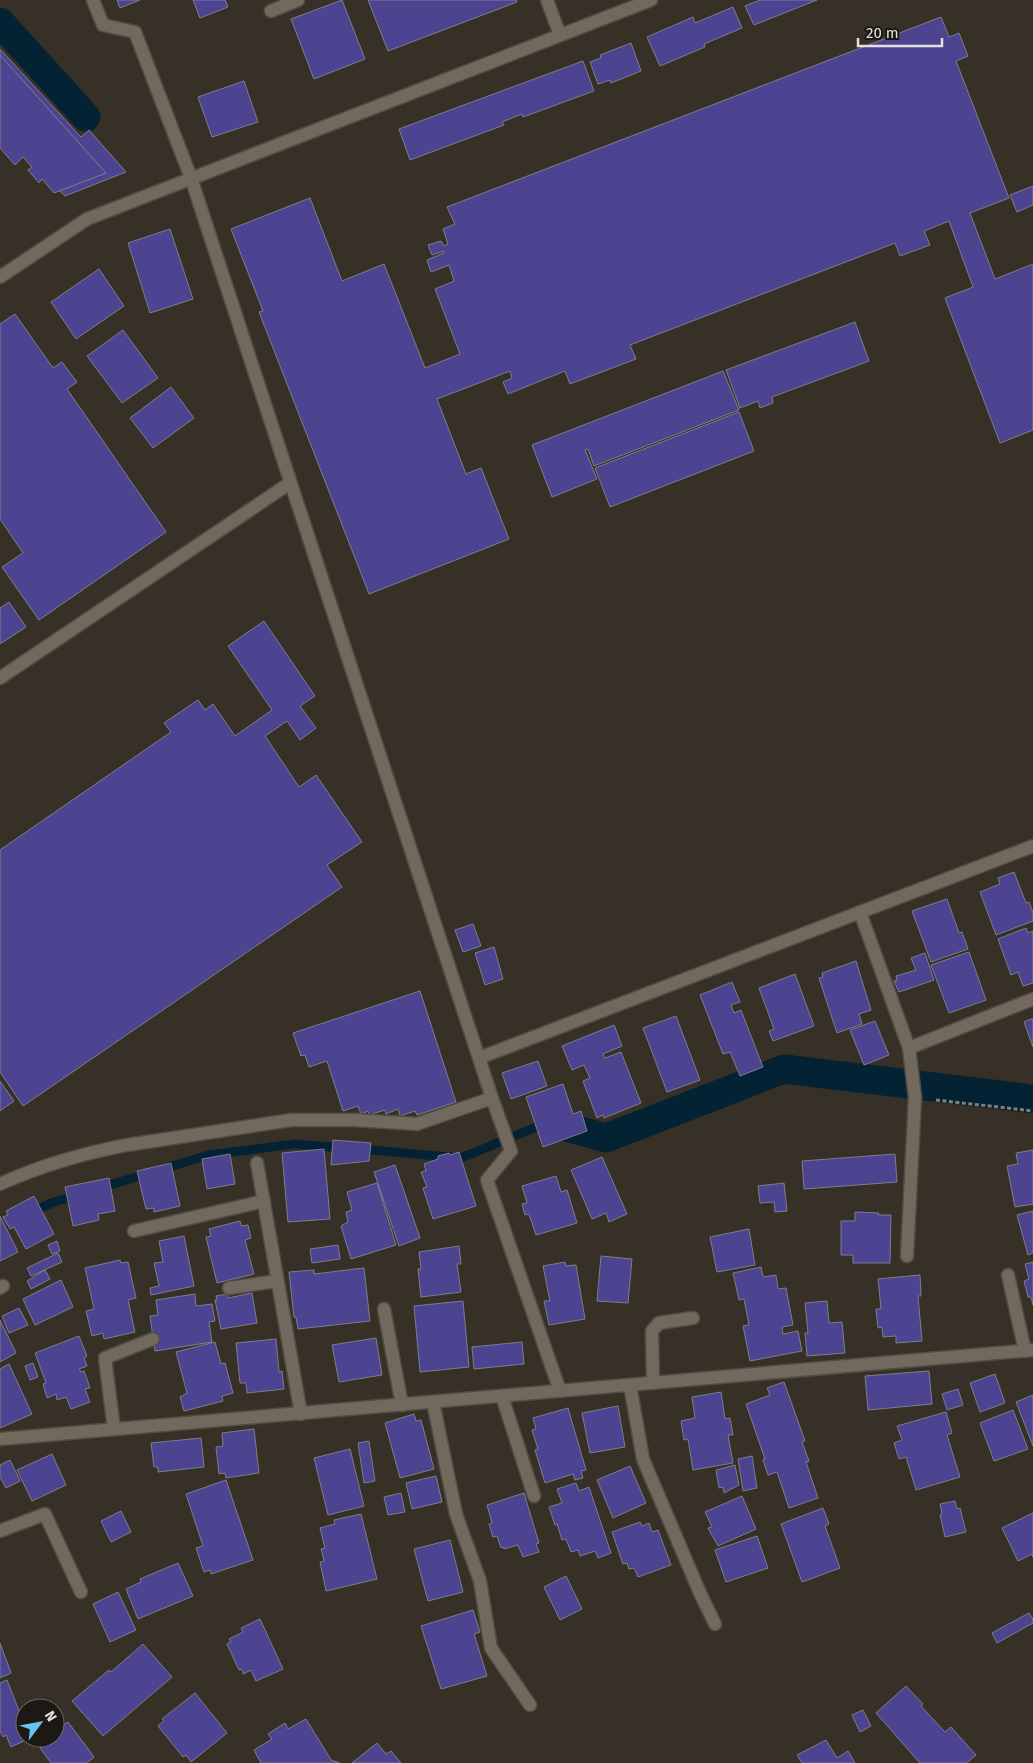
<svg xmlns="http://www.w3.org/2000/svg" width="1033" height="1763" font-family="'Fira Sans',sans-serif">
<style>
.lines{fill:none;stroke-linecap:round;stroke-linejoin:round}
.stream{stroke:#032234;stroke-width:9}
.canal{stroke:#032234;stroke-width:29}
.building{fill:#4d4491;stroke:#7d7e8b}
.service-casing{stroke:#524c43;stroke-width:15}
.minor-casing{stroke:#524c43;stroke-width:15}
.path{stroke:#847e75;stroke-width:3;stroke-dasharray:4 2.5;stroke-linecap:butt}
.service{stroke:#71695d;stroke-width:12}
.minor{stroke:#71695d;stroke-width:12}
</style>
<rect width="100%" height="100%" fill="#373026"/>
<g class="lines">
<g class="stream">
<path d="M359 1149 461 1158 546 1123"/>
<path d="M162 1169 209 1155 295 1144 343 1148"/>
<path d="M100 1188 149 1173"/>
<path d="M31 1212 54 1202 78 1195"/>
</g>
<g class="canal">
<path d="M0 22 86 117"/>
<path d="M549 1122 606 1138 784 1069 1033 1099"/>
</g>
</g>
<g class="building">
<path d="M117 0H140L120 8Z"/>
<path d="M193 0H225L228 7 200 18Z"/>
<path d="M342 0 365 59 314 79 291 19Z"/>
<path d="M368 0H516L517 2 388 51Z"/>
<path d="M760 0H817L754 25 745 6Z"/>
<path d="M733 7 742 28 704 44 705 47 660 66 647 37 693 17 695 23Z"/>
<path d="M941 17 949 37 959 33 968 56 956 61 1009 198 970 213 995 279 1033 264V430L1000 443 945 298 973 287 949 221 924 231 930 245 900 256 895 243 630 345 636 359 570 384 565 371 508 394 503 382 512 378 510 371 437 399 466 474 481 468 509 539 369 594 259 312 263 311 231 229 310 198 342 281 384 264 425 368 460 354 435 289 454 281 449 265 431 272 427 260 444 253V251L432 255 428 245 441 241 444 246 448 244 443 229 455 224 447 207Z"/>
<path d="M631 43 641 71 611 83 610 80 598 84 590 62 601 58 600 55Z"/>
<path d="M0 49 81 137 89 130 126 172 65 196 42 174 0 127Z"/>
<path d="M0 55 106 173 54 193 42 179 39 183 28 170 32 167 23 157 15 165 0 148Z"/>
<path d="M583 61 594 91 523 117 522 114 502 122 504 125 410 160 399 129Z"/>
<path d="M244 81 258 122 212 137 198 97Z"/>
<path d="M1033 186V205L1017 212 1010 195Z"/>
<path d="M170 229 193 299 150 313 128 243Z"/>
<path d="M99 269 124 306 76 339 51 302Z"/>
<path d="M15 314 53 368 62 362 77 382 67 389 166 532 39 620 2 567 23 553 0 519V324Z"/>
<path d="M855 322 869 361 772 397 773 403 760 408 758 401 740 408 726 370Z"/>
<path d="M123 330 158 378 122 403 87 356Z"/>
<path d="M723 371 739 410 594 466 588 449 585 450 597 479 552 497 532 445Z"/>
<path d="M171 387 194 418 153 448 130 418Z"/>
<path d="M739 412 754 451 610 507 595 468Z"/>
<path d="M9 602 26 627 0 644V608Z"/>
<path d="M264 621 315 696 300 706 316 728 300 740 287 721 265 736 299 787 316 775 362 842 327 865 342 887 23 1106 0 1072V850L171 732 164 723 198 700 205 710 213 704 235 736 272 710 228 646Z"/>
<path d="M1014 872 1026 903 1029 902 1033 913V921L996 935 980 892 1000 884 998 878Z"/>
<path d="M947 899 959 933 962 932 968 949 931 962 912 911Z"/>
<path d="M473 924 481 946 463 952 455 930Z"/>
<path d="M1026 928 1028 933 1033 931V983L1023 986 1018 972 1011 975 998 939Z"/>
<path d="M494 947 503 979 485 985 475 953Z"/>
<path d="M969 952 986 1000 949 1013 931 965Z"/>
<path d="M925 953 934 980 899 992 894 981 897 980 896 976 916 970 911 958Z"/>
<path d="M856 961 871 1010 859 1014 862 1024 837 1033 819 978 823 977 822 973Z"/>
<path d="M795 974 814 1026 773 1041 769 1031 774 1029 759 988Z"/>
<path d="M732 982 740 1002 731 1005 734 1013 741 1010 763 1067 740 1076 730 1052 723 1054 700 995Z"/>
<path d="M420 991 456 1102 417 1115 415 1111 400 1116 398 1109 386 1114 385 1110 369 1115 368 1111 361 1114 358 1106 343 1111 327 1061 309 1067 305 1055 301 1056 293 1033Z"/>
<path d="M676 1016 700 1080 667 1092 643 1028Z"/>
<path d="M1031 1019H1033V1047L1024 1022Z"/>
<path d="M875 1021 889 1055 864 1065 850 1030Z"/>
<path d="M614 1025 622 1046 603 1054 605 1058 621 1052 641 1103 604 1118 603 1115 597 1118 583 1081 590 1078 584 1065 572 1070 562 1046Z"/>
<path d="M538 1061 547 1086 511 1099 502 1073Z"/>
<path d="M0 1081 14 1101 0 1111Z"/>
<path d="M563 1084 573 1114 581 1111 587 1131 543 1147 526 1097Z"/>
<path d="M333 1140 371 1143 369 1161 331 1165Z"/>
<path d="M324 1149 330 1219 288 1222 282 1153Z"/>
<path d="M1033 1150V1204L1015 1207 1007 1166 1018 1164 1016 1153Z"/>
<path d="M459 1152 476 1206 433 1219 423 1188 427 1187 421 1172 426 1171 424 1164 438 1159V1156L449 1153 450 1155Z"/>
<path d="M230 1154 235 1184 207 1189 202 1159Z"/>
<path d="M895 1154 897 1182 804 1189 802 1161Z"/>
<path d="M602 1157 627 1214 609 1222 606 1213 592 1219 571 1170Z"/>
<path d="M171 1163 180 1206 154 1212V1208L146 1209 137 1171Z"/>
<path d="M395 1165 420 1238 399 1246 374 1172Z"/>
<path d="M556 1176 561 1192 567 1190 577 1223 536 1235 529 1214 525 1215 522 1204 527 1203 522 1186Z"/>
<path d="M109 1178 115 1211 98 1214 99 1220 73 1226 65 1187Z"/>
<path d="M377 1183 396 1245 351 1259 341 1226 348 1222 346 1212 352 1210 347 1192Z"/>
<path d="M784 1183 787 1211 775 1212 774 1202 760 1203 758 1186Z"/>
<path d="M34 1196 54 1234 26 1249 14 1227 10 1229 3 1217 8 1215 6 1211Z"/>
<path d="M1033 1211V1253L1028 1255 1017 1215Z"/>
<path d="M855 1212 879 1213 878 1215H891L890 1263H853V1255H841V1221H855Z"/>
<path d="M0 1216 18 1252 0 1261Z"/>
<path d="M240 1221 241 1226 248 1225 251 1238 245 1240 254 1274 217 1283 206 1237 211 1236 209 1229Z"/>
<path d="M749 1229 755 1265 717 1272 710 1237Z"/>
<path d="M184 1236 194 1286 151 1295 150 1288 159 1286 154 1263 163 1262 159 1241Z"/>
<path d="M57 1241 60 1251 52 1254 48 1245Z"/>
<path d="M338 1245 340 1259 312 1263 310 1249Z"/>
<path d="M459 1246 461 1264H457L461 1292 421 1297 418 1269H421L419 1252Z"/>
<path d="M58 1253 62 1262 31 1276 27 1268Z"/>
<path d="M601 1256 632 1259 628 1303 597 1301Z"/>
<path d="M120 1260 121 1263 128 1262 136 1298 128 1300 135 1332 104 1339 103 1333 92 1336 86 1311 94 1309 85 1268Z"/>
<path d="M565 1262 566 1266 576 1265 585 1319 549 1325 544 1301H550L543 1266Z"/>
<path d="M1033 1262V1305L1031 1297H1028L1024 1281 1029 1279 1025 1264Z"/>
<path d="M761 1267 763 1277 776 1275 778 1289 786 1288 793 1325 782 1327 783 1334 798 1331 802 1351 750 1361 743 1326 749 1325 744 1299 739 1300 733 1273Z"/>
<path d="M364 1268 370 1321 298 1329 296 1317H294L289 1272 314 1270V1274Z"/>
<path d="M45 1270 50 1279 31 1289 27 1281Z"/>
<path d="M920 1275 921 1296H918L922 1341 896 1343V1336L883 1337 882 1327 878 1328 876 1309H881L878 1279Z"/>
<path d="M61 1280 73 1307 35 1325 23 1299Z"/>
<path d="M252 1293 257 1323 221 1329 215 1300H217L216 1296 227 1294 228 1298Z"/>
<path d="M195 1294 196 1306 212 1304 215 1321 209 1322 212 1342 155 1351 150 1316 158 1315 156 1300Z"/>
<path d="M463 1301 469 1367 420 1372 414 1306Z"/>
<path d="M827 1301 829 1323 842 1322 845 1353 807 1356 805 1333H808L805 1303Z"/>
<path d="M19 1308 28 1325 9 1333 2 1316Z"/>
<path d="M0 1320 16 1353 0 1362Z"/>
<path d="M79 1336 87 1356 84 1358 87 1366 79 1369 81 1372 84 1371 90 1388 85 1389 90 1402 71 1409 66 1397 57 1400 56 1394 47 1398 43 1384 46 1383 35 1353Z"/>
<path d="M376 1338 382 1375 339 1382 332 1345Z"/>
<path d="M276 1339 279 1372 282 1371 284 1389 247 1393 246 1383H240L236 1343Z"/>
<path d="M215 1342 221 1364 225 1363 233 1393 222 1396 223 1401 184 1411 180 1397 187 1393 176 1352Z"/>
<path d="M522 1342 524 1364 474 1369 472 1347Z"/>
<path d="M33 1363 38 1377 30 1380 25 1366Z"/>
<path d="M9 1364 32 1414 0 1428V1369Z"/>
<path d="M929 1371 932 1404 868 1410 865 1376Z"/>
<path d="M995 1374 1005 1403 980 1412 970 1383Z"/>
<path d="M784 1382 805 1441 802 1442 809 1461 806 1462 818 1498 789 1508 777 1472 768 1475 763 1460 765 1459 746 1404 770 1395 767 1388Z"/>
<path d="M958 1389 963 1405 947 1410 942 1394Z"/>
<path d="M721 1392 725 1419 730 1418 733 1435H728L733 1463 693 1470 688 1439 684 1440 681 1421 695 1418 692 1397Z"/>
<path d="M1033 1395V1446L1016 1402Z"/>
<path d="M618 1406 625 1447 590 1453 582 1413Z"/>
<path d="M568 1408 586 1470 581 1471 583 1478 575 1480 573 1474 545 1483 535 1450 538 1449 532 1430 536 1429 533 1418Z"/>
<path d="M1013 1410 1028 1449 994 1461 980 1423Z"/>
<path d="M946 1412 952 1433 947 1435 960 1477 916 1490 906 1457 899 1459 894 1443 902 1440 897 1426Z"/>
<path d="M414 1414 416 1421 421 1420 434 1469 400 1478 385 1423Z"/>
<path d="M254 1429 259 1473 226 1478 225 1473 219 1474 216 1447 223 1446 222 1433Z"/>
<path d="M201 1438 204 1467 158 1472V1467H154L151 1443Z"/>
<path d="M369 1441 375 1481 364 1483 358 1443Z"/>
<path d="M350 1449 364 1506 328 1515 314 1458Z"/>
<path d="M52 1454 66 1485 32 1501 17 1470Z"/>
<path d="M752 1456 757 1488 743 1491 738 1459Z"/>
<path d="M10 1460 20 1481 6 1488 0 1477V1465Z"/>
<path d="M735 1465 739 1485 724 1493 723 1487 719 1488 716 1470Z"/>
<path d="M630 1466 646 1503 613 1518 597 1480Z"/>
<path d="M436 1476 442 1502 412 1509 406 1483Z"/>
<path d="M226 1480 253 1560 211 1574 210 1570 204 1572 196 1548 203 1546 186 1494Z"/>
<path d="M576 1483 579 1491 589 1487 611 1553 598 1558 595 1551 580 1556 578 1550 571 1552 566 1539 562 1540 557 1524 555 1525 549 1507 562 1503 557 1489Z"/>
<path d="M401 1493 405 1512 388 1515 384 1497Z"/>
<path d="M524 1493 539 1543 536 1544 539 1552 523 1557 518 1545 504 1549 503 1547 501 1548 497 1536 493 1537 489 1524 492 1523 487 1505Z"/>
<path d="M742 1496 756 1529 718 1546 708 1528 712 1527 705 1512Z"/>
<path d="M955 1501 957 1509 960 1508 966 1532 945 1537 940 1515 942 1514 940 1504Z"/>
<path d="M823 1508 829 1524 825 1526 840 1568 802 1582 781 1524Z"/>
<path d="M121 1511 131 1532 111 1542 101 1521Z"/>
<path d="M1033 1513V1557L1032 1554 1018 1561 1002 1528Z"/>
<path d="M361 1514 377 1579 326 1591 320 1562 324 1561 321 1549 325 1548 320 1528 335 1524 334 1520Z"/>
<path d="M640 1522 642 1526 649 1523 652 1532 658 1530 671 1565 638 1577 634 1568 629 1569 627 1563 623 1564 612 1532Z"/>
<path d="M757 1536 768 1568 726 1582 715 1550Z"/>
<path d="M450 1540 463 1592 428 1601 414 1549Z"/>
<path d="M178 1563 193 1596 138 1619 126 1589 141 1582 140 1579Z"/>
<path d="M566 1576 582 1609 560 1620 544 1587Z"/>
<path d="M118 1592 136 1630 110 1642 93 1604Z"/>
<path d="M473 1610 480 1632 474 1634 487 1676 441 1689 421 1626Z"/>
<path d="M1029 1613 1033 1619V1623L997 1643 992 1633Z"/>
<path d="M260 1619 283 1669 256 1681 251 1670 243 1674 242 1669 239 1670 227 1644 231 1642 229 1639 243 1632 241 1628Z"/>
<path d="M0 1643 11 1673 0 1678Z"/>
<path d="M143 1644 172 1677 103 1736 72 1701 109 1670 111 1672Z"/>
<path d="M7 1680 25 1726 23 1728 25 1738 28 1739 11 1747 6 1735 3 1737 0 1731V1683Z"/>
<path d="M906 1686 923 1704 921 1706 945 1732 951 1727 976 1755 967 1763H920L876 1713Z"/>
<path d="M195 1693 227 1733 191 1762 186 1755 183 1757 158 1726 164 1721 162 1719Z"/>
<path d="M863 1710 871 1726 860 1732 852 1715Z"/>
<path d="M306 1719 331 1760 340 1763H261L254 1750 272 1739 268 1734 285 1723 288 1729Z"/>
<path d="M68 1722 94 1757 87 1763H51L40 1748 46 1744 43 1740 46 1738H55V1731Z"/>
<path d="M826 1740 837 1758 848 1751 855 1763H802L797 1755Z"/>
<path d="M377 1743 386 1754 391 1751 401 1763H352Z"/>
</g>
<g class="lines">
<g class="service-casing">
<g id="service">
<path d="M93 0 103 25 135 32 191 178"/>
<path d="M547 0 560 35"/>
<path d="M271 11 298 0"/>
</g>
</g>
<g class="minor-casing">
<g id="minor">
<path d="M191 178 492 1098 511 1151 487 1180 560 1391"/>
<path d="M0 277 87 219 651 0"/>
<path d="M0 678 290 483"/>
<path d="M860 912 909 1048 1033 999"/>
<path d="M479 1058 1033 846"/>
<path d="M257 1163 301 1414"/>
<path d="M0 1184C40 1166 84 1153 127 1145L291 1120H354L417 1124 492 1098"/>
<path d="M134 1231 264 1201"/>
<path d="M907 1256 915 1097 909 1048"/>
<path d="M1008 1275 1025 1351"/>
<path d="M0 1288 3 1286"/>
<path d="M229 1288 277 1281"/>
<path d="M384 1309 402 1405"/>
<path d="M653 1383 652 1331 659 1323 693 1318"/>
<path d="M630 1385 643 1459 700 1593 715 1624"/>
<path d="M502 1396 534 1496"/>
<path d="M433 1402 456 1514 480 1581 491 1648 530 1705"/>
<path d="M114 1429 105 1358 153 1339"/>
<path d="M0 1439 1033 1350"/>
<path d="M0 1531 45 1514 81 1592"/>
</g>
</g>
<path class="path" d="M936 1100 1033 1111"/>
<use href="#service" class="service"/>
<use href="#minor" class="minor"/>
</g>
<g transform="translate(40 1723) rotate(58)"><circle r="24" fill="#1c1914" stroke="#6c6963"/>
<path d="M0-4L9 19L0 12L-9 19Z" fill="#64c5ee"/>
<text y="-8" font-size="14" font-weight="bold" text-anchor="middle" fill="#e5e0d9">N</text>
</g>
<path d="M858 38v8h84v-8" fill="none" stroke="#e5e0d9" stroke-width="2.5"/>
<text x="866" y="38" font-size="15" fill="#e5e0d9" stroke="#1c1914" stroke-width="4" paint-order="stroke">20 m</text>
</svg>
